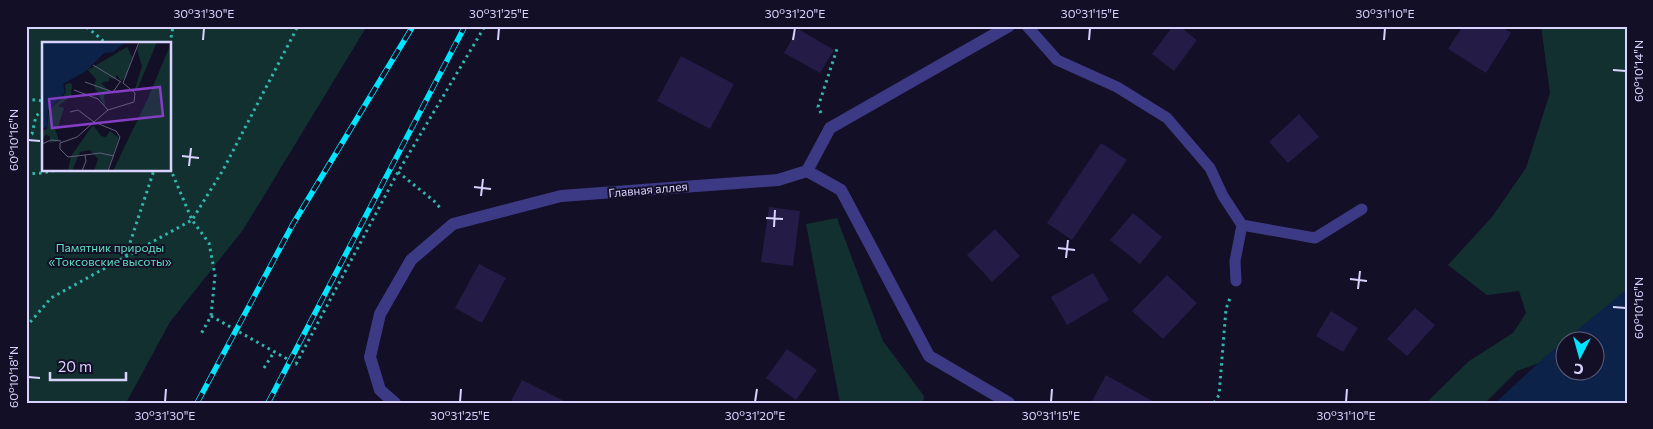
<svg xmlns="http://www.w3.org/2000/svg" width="1653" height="429" font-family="Commissioner,sans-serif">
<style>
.green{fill:#12302f;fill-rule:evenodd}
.water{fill:#0c2248;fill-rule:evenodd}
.building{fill:#241b47}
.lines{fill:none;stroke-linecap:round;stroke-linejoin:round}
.path{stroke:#2fb8b0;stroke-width:3;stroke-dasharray:2.5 4;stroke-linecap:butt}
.lane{stroke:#3d3a85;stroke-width:11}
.street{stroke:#3d3a85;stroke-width:12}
.rail-casing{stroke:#00e5ff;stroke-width:5.5}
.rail{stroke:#130f26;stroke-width:4;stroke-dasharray:11;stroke-linecap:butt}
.ticks{fill:none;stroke:#d9d4ff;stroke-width:2}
.labels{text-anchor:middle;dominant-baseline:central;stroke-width:4;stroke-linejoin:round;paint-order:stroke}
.street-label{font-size:12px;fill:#d9d4ff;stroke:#130f26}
.park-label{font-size:12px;fill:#5fe0c0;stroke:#130f26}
.inset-road{fill:none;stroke:#625e7d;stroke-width:1}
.view{fill:#843dc5;fill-opacity:0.15;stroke:#843dc5;stroke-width:2.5}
.inset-edge{fill:none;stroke:#d9d4ff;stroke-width:2.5}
.neatline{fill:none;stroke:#d9d4ff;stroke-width:2}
.ticks-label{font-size:12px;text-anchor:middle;fill:#d9d4ff}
</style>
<rect width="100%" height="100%" fill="#130f26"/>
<g class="green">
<path d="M26 26H367L243 230 170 322 126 403H26ZM44 44H170V170H44Z"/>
<path d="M1541 26H1627V295L1566 342 1548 360 1517 371 1485 403H1426L1469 361 1513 333 1526 313 1519 291 1487 295 1448 265 1492 217 1526 168 1550 93Z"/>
<path d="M837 218 883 341 924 396 923 403H840L806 224Z"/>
</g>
<path class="water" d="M1627 289V403H1495L1546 356ZM1566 342H1596V372H1566Z"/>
<g class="building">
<path d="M1173 26H1179L1197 40 1174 71 1152 54Z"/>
<path d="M1463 26H1501L1511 33 1486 73 1448 49Z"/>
<path d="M798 29 834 50 820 73 784 53Z"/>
<path d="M681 56 734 84 710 129 657 101Z"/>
<path d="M1299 114 1319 137 1288 163 1269 142Z"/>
<path d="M1101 143 1127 160 1072 240 1047 223Z"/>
<path d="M769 207 800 211 793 266 761 262Z"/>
<path d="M1133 213 1162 237 1140 264 1110 240Z"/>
<path d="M995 229 1020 256 992 282 967 255Z"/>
<path d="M479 264 506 278 482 323 455 308Z"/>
<path d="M1093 273 1109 300 1067 325 1051 297Z"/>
<path d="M1167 275 1197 303 1163 339 1132 311Z"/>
<path d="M1415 308 1435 325 1407 356 1387 339Z"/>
<path d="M1331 311 1358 328 1343 352 1316 336Z"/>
<path d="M787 349 817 370 796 400 766 378Z"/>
<path d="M1106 375 1156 403H1091Z"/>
<path d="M522 380 568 403H510Z"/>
</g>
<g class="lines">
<g class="path">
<path d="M80 26 88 28 107 44"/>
<path d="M170 44 173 26"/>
<path d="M26 99 44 101"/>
<path d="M821 113 818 107 837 49"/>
<path d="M26 137 32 134 36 116 44 109"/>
<path d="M170 168 192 220 209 243 215 275 211 316 201 334"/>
<path d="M398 172 434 201 442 210"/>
<path d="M26 174 41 173 57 170"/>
<path d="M126 255 154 170"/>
<path d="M211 316 296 364 398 172 485 26"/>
<path d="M26 327 51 298 192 220 223 170 298 26"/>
<path d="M264 368 274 352"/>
<path d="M1214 403 1219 395 1226 309 1230 298"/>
<path d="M1480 403 1481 402"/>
</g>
<g class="lane">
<path d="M1027 26 1057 60 1117 87 1167 118 1210 168 1223 196 1242 225 1315 238 1362 209"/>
<path d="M1236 281 1235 261 1242 225"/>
</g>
<g class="street">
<path d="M807 171 841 190 929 356 1009 403"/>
<path d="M395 403 380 390 370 357 380 314 411 260 453 224 561 196 778 180 807 171 830 128 1009 26"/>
</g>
<g class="rail-casing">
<g id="rail">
<path d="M197 403 293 224 413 26"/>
<path d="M268 403 465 26"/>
</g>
</g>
<use href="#rail" class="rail"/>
</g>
<path class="ticks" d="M203 40 204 28M498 40 499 28M793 40 795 28M1089 40 1090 28M1384 40 1385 28M1613 70 1626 71M28 140 40 141M182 156 199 158M189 166 191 148M474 187 491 189M481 196 483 179M766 218 783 219M774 227 775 210M1058 248 1075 250M1066 258 1068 240M1350 279 1367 281M1358 289 1360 271M1613 307 1626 308M28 377 40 378M165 402 166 389M460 402 461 389M755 402 757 389M1051 402 1052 389M1346 402 1347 389"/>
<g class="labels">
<g class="street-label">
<text transform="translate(648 189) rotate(-5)">Главная аллея</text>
</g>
<g class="park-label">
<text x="110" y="247">Памятник природы<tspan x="110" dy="14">«Токсовские высоты»</tspan></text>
</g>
</g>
<g transform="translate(42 42)">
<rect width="129" height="129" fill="#130f26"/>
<path d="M98 0H115L95 48 93 47 100 24 95 8ZM129 1V129H71L107 54ZM85 5 90 15 84 34 79 39 75 33 73 37 67 36V39L59 41 68 50 62 53 63 65 52 44 54 37 46 28ZM27 41 30 42 29 54 16 64 22 66 16 85 13 87 17 99 8 101V95L4 92 0 98V89L5 87 7 68 20 56 24 50 23 43ZM51 83 59 94 64 95 68 89 77 96 65 129H52L56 117 48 108 38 110 30 129H26L29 114Z" fill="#12302f"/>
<path d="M0 0H84L71 10 62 11 44 29 21 42 23 50 6 69 5 84 0 88Z" fill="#0c2248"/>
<path class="inset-road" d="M51 23 79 40M43 40 71 50 78 40M32 48 56 57 66 68M28 70 36 68 52 80 35 95 18 101V107L26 115 43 113 44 119 40 129M0 102 9 98 19 99M43 113 58 111 72 114M66 129 78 95 74 89 52 80 66 68 92 60 93 51 81 41 97 0"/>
<path class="view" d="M118 45 121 74 10 86 7 57Z"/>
<rect width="129" height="129" class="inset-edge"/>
</g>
<rect width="1653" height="429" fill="none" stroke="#130f26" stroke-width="55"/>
<g transform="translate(1580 356) rotate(186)"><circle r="24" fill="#130f26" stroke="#625e7d"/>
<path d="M0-4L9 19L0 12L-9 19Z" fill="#00e5ff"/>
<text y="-8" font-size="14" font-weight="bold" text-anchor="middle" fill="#d9d4ff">С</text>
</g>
<path d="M50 372v8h76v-8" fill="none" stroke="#d9d4ff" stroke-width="2.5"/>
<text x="58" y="372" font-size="15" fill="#d9d4ff" stroke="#130f26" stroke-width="4" paint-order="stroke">20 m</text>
<rect x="28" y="28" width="1598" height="374" class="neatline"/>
<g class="ticks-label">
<text x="204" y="18">30°31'30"E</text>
<text x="499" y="18">30°31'25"E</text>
<text x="795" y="18">30°31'20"E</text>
<text x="1090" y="18">30°31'15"E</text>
<text x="1385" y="18">30°31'10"E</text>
<text transform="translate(1639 71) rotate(-90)" y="4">60°10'14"N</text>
<text transform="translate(14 140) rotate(-90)" y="4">60°10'16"N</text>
<text transform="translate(1639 308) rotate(-90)" y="4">60°10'16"N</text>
<text transform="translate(14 377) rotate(-90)" y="4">60°10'18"N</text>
<text x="165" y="420">30°31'30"E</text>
<text x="460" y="420">30°31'25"E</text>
<text x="755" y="420">30°31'20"E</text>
<text x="1051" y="420">30°31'15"E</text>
<text x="1346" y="420">30°31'10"E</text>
</g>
</svg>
